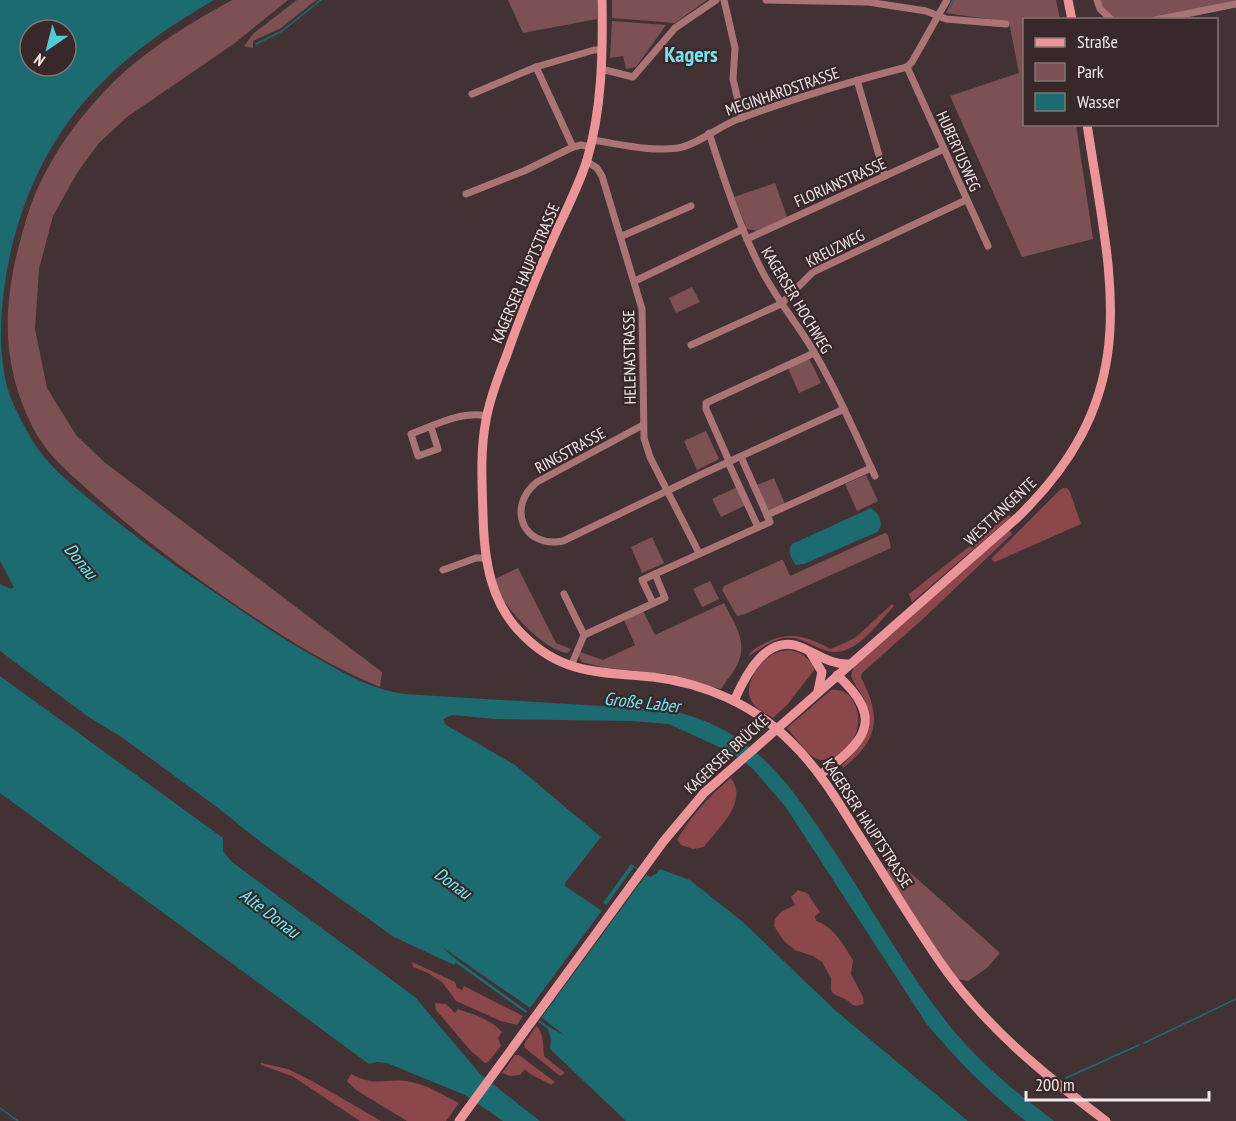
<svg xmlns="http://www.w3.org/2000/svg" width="1236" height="1121" font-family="'PT Sans Narrow',sans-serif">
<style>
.green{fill:#7d5153}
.forest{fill:#8c474c}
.water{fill:#1b6b71;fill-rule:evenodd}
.pier{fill:#433233}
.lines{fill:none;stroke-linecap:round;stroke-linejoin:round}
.stream{stroke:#1b6b71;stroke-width:1.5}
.street{stroke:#aa7477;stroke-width:7}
.secondary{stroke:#eb959a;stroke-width:9}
.labels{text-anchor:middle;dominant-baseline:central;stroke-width:4.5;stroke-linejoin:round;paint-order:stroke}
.street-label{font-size:16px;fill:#f2e8e8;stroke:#382829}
.water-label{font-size:18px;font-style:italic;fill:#62f1fc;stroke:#382829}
.district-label{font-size:22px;font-weight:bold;fill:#78e3ec;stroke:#382829}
</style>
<rect width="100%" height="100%" fill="#433233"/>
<g class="green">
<path d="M232 0H288L235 43 127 117 99 143 77 173 53 216 39 269 35 329 47 388 76 435 104 462 382 672 380 687C331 667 286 639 242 609 191 575 142 538 96 497 74 477 49 458 34 430 1 366 2 306 21 238 27 214 36 188 49 166 68 131 95 99 124 72 157 43 194 21 232 0Z"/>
<path d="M297 0H316L281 28 253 41V48L244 46 254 33Z"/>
<path d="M508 0H597V19L523 33Z"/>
<path d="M612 0H707L675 23 612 18Z"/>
<path d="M952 0H1056L1060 19 1024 20V124L1076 125 1093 239 1022 257 950 96 1019 73 1009 22 946 13Z"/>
<path d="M1099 0H1236V1C1208 6 1145 24 1118 19 1107 17 1104 9 1099 0Z"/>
<path d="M612 21 666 25 636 67 626 69 623 56 610 58Z"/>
<path d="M775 183 787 217 757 231 747 229 734 197Z"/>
<path d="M692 287 700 302 676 313 669 298Z"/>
<path d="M809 358 821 383 799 393 788 368Z"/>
<path d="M706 431 719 459 697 470 684 441Z"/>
<path d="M866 475 878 501 857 511 845 484Z"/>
<path d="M774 478 785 504 770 510 767 509 757 485Z"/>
<path d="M737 487 746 505 721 517 712 499Z"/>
<path d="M885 533 888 535 891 548 745 614 737 616 722 590 724 586 781 560H783L790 576Z"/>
<path d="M652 537 664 563 642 573 631 547Z"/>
<path d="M518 568 556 643 571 649 568 653C546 651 515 617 504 601 500 594 497 586 495 579Z"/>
<path d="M710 581 719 599 702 607 693 589Z"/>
<path d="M724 603C734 623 749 643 737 665 733 674 726 680 721 689L667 674 606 668 582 662 579 657 580 652 603 660 635 645 624 620 643 611 655 635Z"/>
<path d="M894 858 1000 953 987 968 968 981 957 979 942 959 887 872 888 863Z"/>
</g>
<g class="forest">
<path d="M1063 488H1067L1070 492 1081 524 995 562 991 559 1059 491Z"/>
<path d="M1009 515 1011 517 912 602 909 594Z"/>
<path d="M1009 530 1012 534 925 617 862 673 861 677C881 717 880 739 843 768L842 765C861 747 877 725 863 697 859 690 854 684 851 676L854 666Z"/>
<path d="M892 604 894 606C877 624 853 661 824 650 810 645 800 636 784 638 770 640 759 651 748 656 753 649 759 646 767 642 790 630 810 638 831 649L855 638Z"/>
<path d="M788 650C801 651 809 658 815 669L787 705 773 718C765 713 755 709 751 700 743 687 758 662 770 656 775 652 782 651 788 650Z"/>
<path d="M831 690C842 689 849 693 854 703 870 731 837 774 812 756 803 749 795 737 787 728Z"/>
<path d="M731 778C749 802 718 828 704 847L693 849 681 845 677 840C691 816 710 795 731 778Z"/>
<path d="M798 890 807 893 820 912 815 916 816 921C834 927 843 944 853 960L851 974 863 997 864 1004C851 1008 854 1004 845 999 839 996 836 996 831 991V978L822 962 813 956 795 950 784 941 774 926 775 919 782 911 795 905 791 897Z"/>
<path d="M412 962 455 982 457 988 462 990 464 986 523 1016 517 1025 501 1021 456 1001 442 982 428 973 413 967Z"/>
<path d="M435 1003 446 1004 455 1013 458 1009C475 1015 490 1019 502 1032L498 1038 501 1046 488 1062 485 1063 471 1051 436 1010Z"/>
<path d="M536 1026C544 1032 543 1046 544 1056L565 1073 560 1076 525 1048 524 1044Z"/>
<path d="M515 1055H519L555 1082 551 1085C544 1080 529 1075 525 1069L520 1075 510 1076 502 1073Z"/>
<path d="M261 1063 288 1069 314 1082 381 1121H360L292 1076 261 1065Z"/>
<path d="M351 1074C378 1088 385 1077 411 1082 428 1085 444 1096 459 1103L446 1121H407L356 1090 347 1081Z"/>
</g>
<g class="water">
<path d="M0 0H214C168 27 129 53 92 93 31 158 0 253 1 342 2 360 4 379 10 396 16 411 24 426 32 440 48 466 71 484 94 503 133 535 172 564 214 592 249 616 284 640 322 661 349 676 374 690 404 694L667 710C757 727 795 792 842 863 878 919 911 978 953 1030 982 1065 1018 1094 1054 1121H1026C988 1092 956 1059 926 1023L785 806 753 769 732 753 669 724 631 721 495 719 452 715 443 719 446 725 515 765 601 837 565 883V886L614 919 617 913 603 903 631 864 650 877 656 874 660 869 690 880 744 923 836 1011 968 1121H626L550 1049 551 1040 548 1029 456 963 454 965 394 937 262 843 218 808 123 738 87 716 0 651V584L11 589 14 587 0 561ZM30 30H66V66H30ZM442 947 526 1005 564 1035 549 1027 458 961Z"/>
<path d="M871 508C879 513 885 525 877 532L804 564 796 565C791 559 787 550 792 544Z"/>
<path d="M0 676 223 838V851L232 862 415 997 481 1075 540 1121H503L465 1095 387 1063 377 1062 369 1064 0 793Z"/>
</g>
<path class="pier" d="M634 867 646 875 536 1025 524 1016 603 909 614 916 604 908Z"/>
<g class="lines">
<g class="stream">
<path d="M950 8 954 0"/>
<path d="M256 44 282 31 321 0"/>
<path d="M1144 1043 1236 999"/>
<path d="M1066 1078 1139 1045"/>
<path d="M0 1108 18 1121"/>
</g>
<g class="street">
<path d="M724 0 735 48 733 79 742 118"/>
<path d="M766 0 868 2 926 11 946 19 1006 24"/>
<path d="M1097 0 1100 9 1112 20"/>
<path d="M1156 20 1236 4"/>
<path d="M536 67 573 147"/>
<path d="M907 67 988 246"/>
<path d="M601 69 633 77 675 28 716 0"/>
<path d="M857 80 885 176"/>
<path d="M472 94 536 67 594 50H602"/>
<path d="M709 133C724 179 739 226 761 269 774 295 792 317 808 342 834 384 854 431 875 476"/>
<path d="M592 140C620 144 650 152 678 148 695 146 718 127 736 120 791 99 849 82 907 67L912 62 947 0"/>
<path d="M586 161 597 168 602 176 642 309 644 438 650 457 699 553"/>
<path d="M466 194 524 171 573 147 581 145 590 147"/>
<path d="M622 236 691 206"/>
<path d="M747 239 944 149"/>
<path d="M635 281 743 229"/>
<path d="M691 345 781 304 813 272 966 200"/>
<path d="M643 425 537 482C506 507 523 549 563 541L698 476 844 409"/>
<path d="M431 427 438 449 418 456 411 434C433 426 463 410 486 416"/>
<path d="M741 457 767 515"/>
<path d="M729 461 706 409V403L814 353"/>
<path d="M728 462 758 527"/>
<path d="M443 570 476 558H485"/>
<path d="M564 594 584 635"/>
<path d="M653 603 642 580 655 574"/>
<path d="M571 666 584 635 665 598 655 574 770 522 767 515 871 468"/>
</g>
<g class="secondary">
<path d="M602 0C603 53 602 109 587 160 578 188 564 214 552 241 535 279 520 317 506 357 498 377 490 398 486 420 480 451 482 483 483 515 484 559 490 604 524 636 563 675 602 672 653 677 704 683 754 705 790 741 817 767 836 798 855 829 883 873 909 917 938 959 983 1025 1043 1074 1106 1121"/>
<path d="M1068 0 1072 20"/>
<path d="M810 652 822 672 818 691"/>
<path d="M734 701C745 676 767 631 803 648 819 655 831 665 850 664"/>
<path d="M820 775C864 742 887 720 837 675"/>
<path d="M459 1121 663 842 704 793 1017 518C1147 392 1111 283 1087 124"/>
</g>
</g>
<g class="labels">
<g class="street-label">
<text transform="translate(782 91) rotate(-19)">MEGINHARDSTRASSE</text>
<text transform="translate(959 151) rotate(66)">HUBERTUSWEG</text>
<text transform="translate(840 182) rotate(-24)">FLORIANSTRASSE</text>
<text transform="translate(835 248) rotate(-27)">KREUZWEG</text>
<text transform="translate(525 273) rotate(-67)">KAGERSER HAUPTSTRASSE</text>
<text transform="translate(797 300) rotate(59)">KAGERSER HOCHWEG</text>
<text transform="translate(629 357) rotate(-91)">HELENASTRASSE</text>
<text transform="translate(570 450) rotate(-29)">RINGSTRASSE</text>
<text transform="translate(1000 511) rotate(-43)">WESTTANGENTE</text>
<text transform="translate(726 754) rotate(-43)">KAGERSER BRÜCKE</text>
<text transform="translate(868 823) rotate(57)">KAGERSER HAUPTSTRASSE</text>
</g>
<g class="water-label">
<text transform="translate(81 561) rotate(51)">Donau</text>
<text transform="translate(642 702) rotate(6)">Große Laber</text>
<text transform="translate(453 883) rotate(36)">Donau</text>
<text transform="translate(270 913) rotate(37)">Alte Donau</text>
</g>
<g class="district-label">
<text x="691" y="54">Kagers</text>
</g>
</g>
<rect x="1023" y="18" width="195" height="108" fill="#382829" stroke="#827575" stroke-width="1.5"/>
<rect x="1035" y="38" width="30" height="9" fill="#eb959a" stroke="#827575" stroke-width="1.5"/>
<text x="1077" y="48" font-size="18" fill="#f2e8e8">Straße</text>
<rect x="1035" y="63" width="30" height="18" fill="#7d5153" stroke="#827575" stroke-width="1.5"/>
<text x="1077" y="78" font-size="18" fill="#f2e8e8">Park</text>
<rect x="1035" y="93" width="30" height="18" fill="#1b6b71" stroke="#827575" stroke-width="1.5"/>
<text x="1077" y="108" font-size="18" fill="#f2e8e8">Wasser</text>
<g transform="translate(48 48) rotate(215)"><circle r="28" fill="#382829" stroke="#827575" stroke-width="1.5"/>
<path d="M0-4.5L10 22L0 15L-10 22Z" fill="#51ccd5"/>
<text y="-9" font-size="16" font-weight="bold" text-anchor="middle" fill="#f2e8e8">N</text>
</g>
<path d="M1026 1091v9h183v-9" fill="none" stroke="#f2e8e8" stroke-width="3"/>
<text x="1035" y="1091" font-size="18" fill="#f2e8e8" stroke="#382829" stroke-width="4.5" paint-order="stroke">200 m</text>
</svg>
